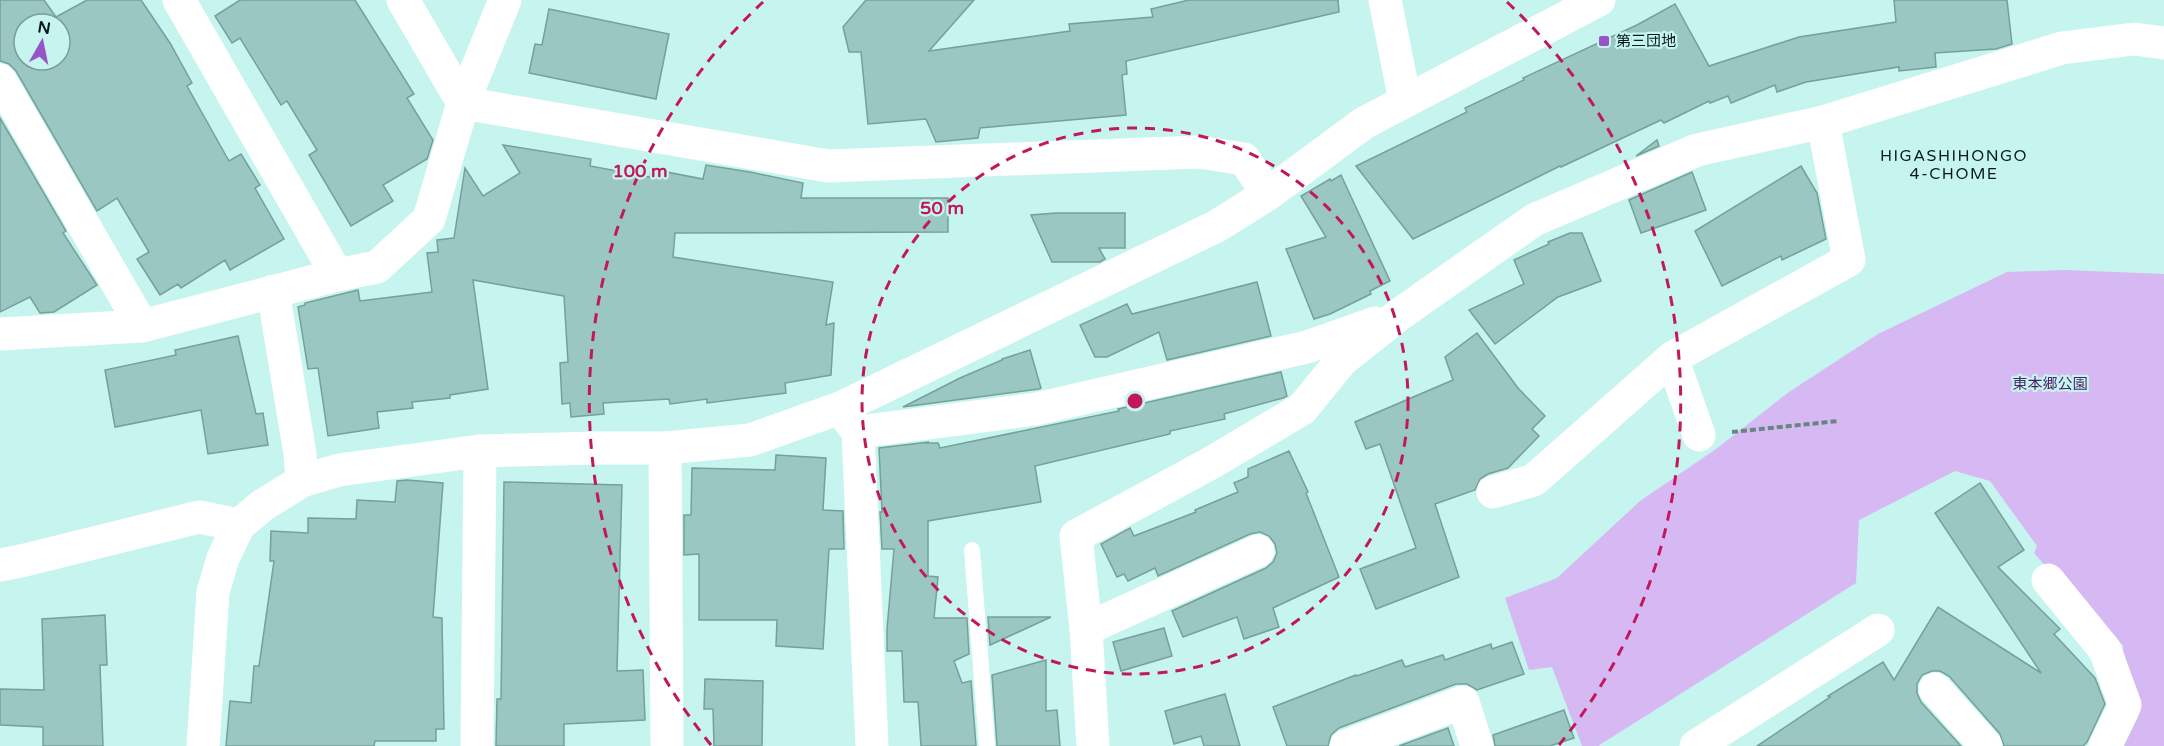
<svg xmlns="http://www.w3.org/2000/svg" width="2164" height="746" font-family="'Varela Round','Noto Sans JP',sans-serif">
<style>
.green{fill:#d6b8f2}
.building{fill:#9ac7c1;stroke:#75a09b;stroke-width:1.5;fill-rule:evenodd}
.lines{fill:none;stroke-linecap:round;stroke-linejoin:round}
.path{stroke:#668683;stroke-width:4;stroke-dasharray:6 3;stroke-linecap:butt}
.service{stroke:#fff;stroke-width:16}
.minor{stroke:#fff;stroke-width:33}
.tertiary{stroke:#fff;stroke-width:33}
.ring{fill:none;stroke:#c2185b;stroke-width:3;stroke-dasharray:10 8}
.poi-dot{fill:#9754c9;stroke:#c6f4ef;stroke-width:2}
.labels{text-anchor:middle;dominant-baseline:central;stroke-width:4.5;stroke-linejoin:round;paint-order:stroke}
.poi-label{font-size:15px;fill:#081a18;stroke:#c6f4ef;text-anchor:start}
.park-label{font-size:15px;fill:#4b1f69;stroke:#c6f4ef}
.neighbourhood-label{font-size:16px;letter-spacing:1.5px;fill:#081a18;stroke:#c6f4ef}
.centre{fill:#c2185b;stroke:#c6f4ef;stroke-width:3}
.ring-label{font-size:18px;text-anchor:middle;font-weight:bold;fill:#c2185b;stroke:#c6f4ef;stroke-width:4.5;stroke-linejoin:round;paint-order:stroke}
</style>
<rect width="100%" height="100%" fill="#c6f4ef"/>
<path class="green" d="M2066 270 2164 274V746H2124L2139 715 2125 672 2123 645 2095 622 2034 553 2037 546 1990 481 1955 471 1859 520 1856 583 1598 746H1582L1552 667 1529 670 1505 598 1557 578 1640 501 1716 449 1789 392 1878 334 2007 272Z"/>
<g class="building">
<path d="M0 0H44L56 17 87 0H141L170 43 192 83 187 86 229 161 241 154 260 185 255 188 284 239 230 270 225 260 181 288 178 284 160 295 137 259 149 252 117 198 97 211 16 71 9 64 0 61ZM24 24H60V60H24Z"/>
<path d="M240 0H355L414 94 407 98 433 140 427 159 383 185 393 201 351 226 309 155 317 150 287 101 281 105 240 38 232 43 215 16Z"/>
<path d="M866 0H974L929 51 1070 31 1069 24 1153 17 1151 9 1189 0H1338L1339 12 1126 61 1127 74 1122 75 1126 115 980 128 978 138 936 142 926 119 868 124 861 52H849L843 27Z"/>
<path d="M1894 0H2007L2012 44 1996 49 1935 53 1936 67 1899 71V67L1806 82 1777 92 1775 85 1731 103 1728 96 1710 103 1709 101 1664 123 1661 120 1561 167 1560 166 1413 239 1356 166 1467 112 1465 108 1524 80 1523 78 1637 25 1675 4 1709 66 1799 37 1896 22Z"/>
<path d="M549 9 669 34 656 99 529 73 535 44 542 45Z"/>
<path d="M0 118 66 231 63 233 97 285 54 312 40 313 30 297 0 312Z"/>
<path d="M1657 140 1659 146 1636 156Z"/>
<path d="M503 145 591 159 590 166 650 177 651 169 703 179 706 165 750 172 803 183 801 198H948V232L675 233 673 257 833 282 826 325 834 323 831 375 785 383 786 393 707 403V399L670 404 669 399 603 403 604 414 571 417 570 403 562 404 560 363 568 362 564 296 473 280 488 389 450 395V398L412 402 413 408 377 412 379 428 328 436 318 368 308 369 298 307 305 305V303L358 290 360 301 432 292 427 253 438 252 437 240 454 238 465 168 483 196 520 173Z"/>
<path d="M1801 166 1817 193 1826 239 1782 260 1781 256 1722 286 1695 231Z"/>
<path d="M1692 172 1706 210 1641 233 1629 200Z"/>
<path d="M1341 175 1390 281 1370 291 1371 294 1330 314 1314 319 1286 249 1326 237 1301 196 1330 179 1331 181Z"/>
<path d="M1056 213H1125V248H1099L1105 259 1100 262H1052L1031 215Z"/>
<path d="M1570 233H1582L1601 281 1558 297 1495 344 1469 310 1524 284 1514 260 1549 244 1548 242Z"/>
<path d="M1257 282 1271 336 1167 360 1159 332 1107 357H1095L1080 325 1127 304 1132 314Z"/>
<path d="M1477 333 1518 388 1545 416 1532 429 1539 436 1508 468 1488 474 1480 479 1475 490 1435 504 1459 577 1376 609 1360 569 1416 548 1380 444 1366 449 1355 422 1453 380 1445 357Z"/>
<path d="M238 336 256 414 263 413 268 445 208 454 201 410 115 427 105 370 176 355 175 350Z"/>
<path d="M1030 350 1041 388 1039 389 903 407 960 378 1002 360V359Z"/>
<path d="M1281 372 1287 396 1283 398 1224 414 1225 419 1170 431V434L1035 466 1041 502 928 521V576L938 577 934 618H967L969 654 954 661 962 683 971 681 976 746H921L918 702H904L902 651H887V629L894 549H882L880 512H882L879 448 929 442 925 443H938L940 448 1119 411 1118 409Z"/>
<path d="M1289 451 1308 492 1306 493 1339 577 1273 608 1279 627 1244 639 1237 617 1183 637 1172 611 1266 568 1273 562 1277 553 1275 544 1269 536 1260 532 1250 534 1158 576 1155 568 1128 581 1124 574 1117 577 1101 544 1130 528 1134 536 1196 512 1195 510 1238 492 1234 483 1248 477V469Z"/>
<path d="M776 455 826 458 823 510 843 511 844 549H829L823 649 776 646 777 620H699V554L684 555V515H691L692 468 775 470Z"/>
<path d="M407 480 443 483 433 617 442 618 444 729H436V741H375L374 746H226L230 701 251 703 254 666H259L274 561H270L271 531 308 533V518L356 519 357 500 395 502 397 481Z"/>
<path d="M504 482 622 485 617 671 643 670 645 720 564 724V746H496L497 699H501Z"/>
<path d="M1980 483 2024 550 1998 567 2060 629 2054 634 2095 678 2105 704 2087 742 2083 746H2004L2000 734 1949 676 1940 671H1932L1922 675 1917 684V693L1921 702 1961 746H1757L1830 697 1828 696 1883 662 1894 680 1938 607 2041 673 1935 513Z"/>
<path d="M105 615 107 665H100L103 746H43V727L0 725V689L44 690 42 619Z"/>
<path d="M988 617H1051L990 645Z"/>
<path d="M1164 628 1172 656 1121 671 1113 642Z"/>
<path d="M1512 642 1524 674 1477 690 1467 684H1456L1339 728 1331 735 1328 746H1287L1273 707 1356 675 1357 676 1402 660 1405 667 1443 655 1445 660 1491 644 1492 649Z"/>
<path d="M1046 660V711L1057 710 1060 746H997L992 675Z"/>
<path d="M705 679 763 681 762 746H714L713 709H704Z"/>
<path d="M1225 694 1240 746H1204L1201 736 1174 744 1165 711Z"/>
<path d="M1564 710 1574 738 1550 746H1495L1493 735Z"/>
<path d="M1448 728 1454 746H1399Z"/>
</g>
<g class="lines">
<path class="path" d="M1732 432 1838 421"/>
<path class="service" d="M972 550 987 746"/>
<g class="minor">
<path d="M179 0 337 275"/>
<path d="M403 0 463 103 828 166 1199 152 1244 159 1268 194"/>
<path d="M1385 0 1405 101"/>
<path d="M0 80 142 326"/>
<path d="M273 291 300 454 302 481"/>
<path d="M0 334 142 326 337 275 377 267 429 219 463 103 505 0"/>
<path d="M1672 358 1699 435"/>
<path d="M844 414 858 432 872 746"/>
<path d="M858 432 1036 409 1307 347 1375 323"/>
<path d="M665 448 667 746"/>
<path d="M1493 492 1534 480 1672 358 1849 260 1823 122"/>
<path d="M0 565 21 561 199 517 239 525"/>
<path d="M2048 580 2105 650 2125 705 2105 746"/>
<path d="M1086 629 1258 551"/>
<path d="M1935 689 1986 746"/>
<path d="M477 746 480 451"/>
<path d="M1093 746 1086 629 1076 536 1211 463 1302 409 1342 360 1400 314 1534 220 1697 150 1823 122 2062 48 2134 39 2164 43"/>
<path d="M1346 746 1463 702 1477 746"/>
<path d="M1696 746 1878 630"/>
</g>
<path class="tertiary" d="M203 746 213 592 223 558 239 525 263 505 302 481 339 470 480 451 597 448H665L750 440 840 408 1217 226 1268 194 1364 123 1599 0"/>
</g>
<g class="ring">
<circle cx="1135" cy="401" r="273"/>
<path d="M711 745A546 546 0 0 1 763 2M1507 2A546 546 0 0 1 1559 745"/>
</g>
<rect class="poi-dot" x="1598" y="35" width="12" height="12" rx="3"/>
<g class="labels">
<g class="poi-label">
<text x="1616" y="41">第三団地</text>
</g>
<g class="park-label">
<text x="2050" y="384">東本郷公園</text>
</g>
<g class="neighbourhood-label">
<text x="1954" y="156">HIGASHIHONGO<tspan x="1954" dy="18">4-CHOME</tspan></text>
</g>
</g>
<circle cx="1135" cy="401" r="9" class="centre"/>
<g class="ring-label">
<text x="640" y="177">100 m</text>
<text x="942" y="214">50 m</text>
</g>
<g transform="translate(42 42) rotate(9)"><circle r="28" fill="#c6f4ef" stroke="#7a9d99" stroke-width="1.5"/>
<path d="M0-4.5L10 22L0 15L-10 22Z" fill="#9754c9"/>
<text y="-9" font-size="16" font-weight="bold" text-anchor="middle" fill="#081a18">N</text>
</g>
</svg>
